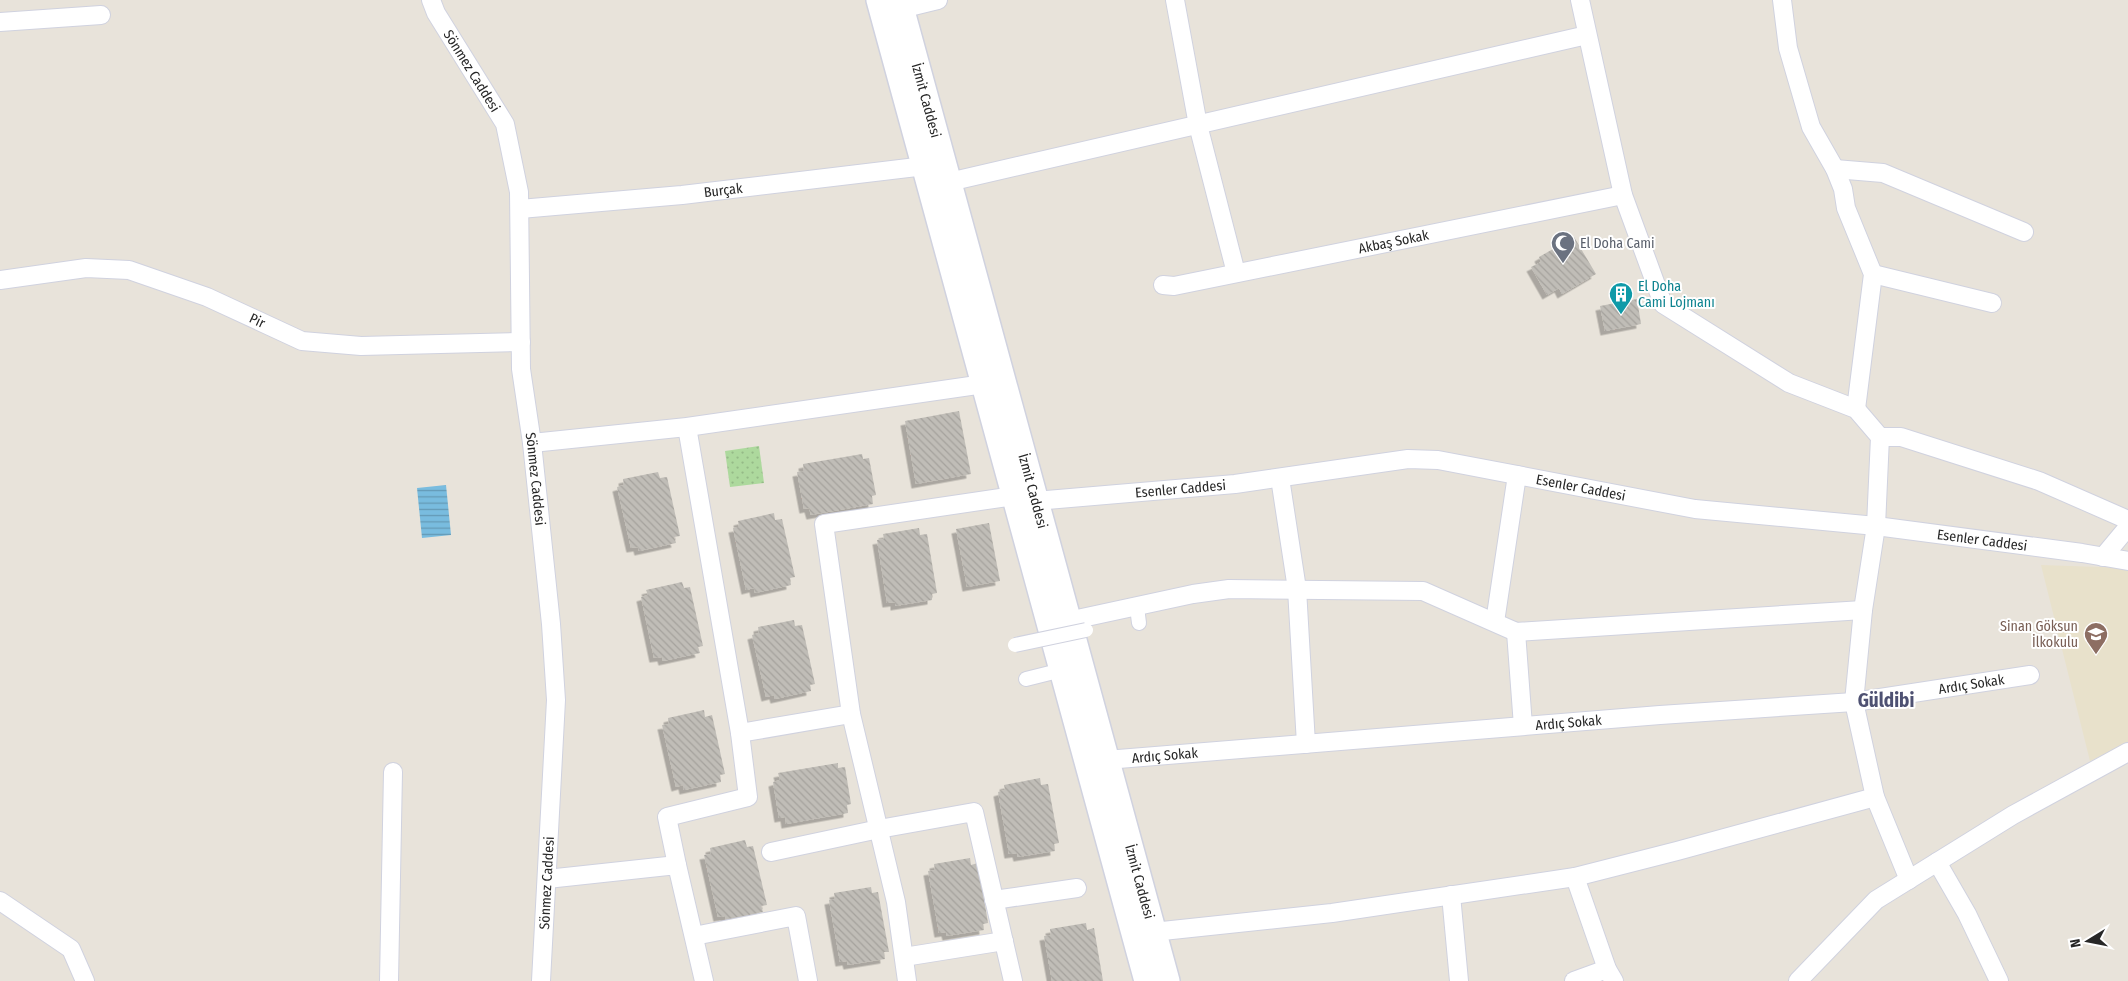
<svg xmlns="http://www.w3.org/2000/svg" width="2128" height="981" font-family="'Fira Sans Condensed',sans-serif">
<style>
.education{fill:#e8e1cb}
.park{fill:url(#park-dots)}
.water{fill:url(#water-rules)}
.building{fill:url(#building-back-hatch);filter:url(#shadow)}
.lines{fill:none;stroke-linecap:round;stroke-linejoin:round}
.pedestrian-casing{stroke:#d0d2df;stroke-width:16}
.minor-casing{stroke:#d0d2df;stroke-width:20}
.secondary-casing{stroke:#d0d2df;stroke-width:28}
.pedestrian{stroke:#fff;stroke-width:14}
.minor{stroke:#fff;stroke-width:18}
.secondary{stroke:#fff;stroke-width:25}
.pedestrian-bridge-casing{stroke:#d0d2df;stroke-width:16;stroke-linecap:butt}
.pedestrian-bridge{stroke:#fff;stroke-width:14}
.labels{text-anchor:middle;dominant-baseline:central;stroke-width:4;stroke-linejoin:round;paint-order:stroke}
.street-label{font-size:14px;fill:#272727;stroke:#fff}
.worship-label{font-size:14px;fill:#5b616d;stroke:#fff;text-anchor:start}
.culture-label{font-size:14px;fill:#0d838f;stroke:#fff;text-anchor:start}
.education-label{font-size:14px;fill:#785e54;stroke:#fff;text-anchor:end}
.district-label{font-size:19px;font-weight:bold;fill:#4e5172;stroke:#fff}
</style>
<defs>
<pattern id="park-dots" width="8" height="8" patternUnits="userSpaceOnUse" patternTransform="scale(1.25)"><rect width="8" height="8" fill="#add99d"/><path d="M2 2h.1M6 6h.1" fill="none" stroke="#95ba87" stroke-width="1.8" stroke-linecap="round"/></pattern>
<pattern id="water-rules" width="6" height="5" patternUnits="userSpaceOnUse" patternTransform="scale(1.25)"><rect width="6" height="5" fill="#79bcdf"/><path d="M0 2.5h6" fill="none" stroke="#6399b5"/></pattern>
<pattern id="building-back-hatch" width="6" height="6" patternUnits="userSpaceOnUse" patternTransform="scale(1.25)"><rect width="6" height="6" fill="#c0bdb7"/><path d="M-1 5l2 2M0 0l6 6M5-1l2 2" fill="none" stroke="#a5a29d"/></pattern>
<filter id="shadow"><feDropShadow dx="-4.5" dy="4.5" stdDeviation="0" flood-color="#0004"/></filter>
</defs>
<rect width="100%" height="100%" fill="#e8e3da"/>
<path class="education" d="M2041 565 2128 568V743L2090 761Z"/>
<path class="park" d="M759 446 764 483 730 487 725 451Z"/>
<path class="water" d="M446 485 451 535 422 538 417 488Z"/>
<g class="building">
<path d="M1574 237 1596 274 1562 294 1559 288 1547 295 1531 267 1541 262 1539 257Z"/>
<path d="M1637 299 1641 324 1605 331 1600 306Z"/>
<path d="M959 411 971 474 916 484 905 421Z"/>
<path d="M862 454 863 459 869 458 876 495 872 496 873 504 811 515 809 508 804 509 797 472 804 471 803 464Z"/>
<path d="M658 472 660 478 667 477 680 536 674 537 676 543 639 551 638 547 631 548 617 487 624 485 623 479Z"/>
<path d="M774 513 775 520 782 519 795 577 790 578 791 585 755 593 754 588 746 590 733 528 739 527 738 521Z"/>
<path d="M989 523 1000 581 967 587 956 529Z"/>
<path d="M919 528 920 535 927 534 937 593 932 594V600L895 606V602L887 603 877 540 884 539 883 534Z"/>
<path d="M682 582 684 588 690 587 703 646 698 647 700 653 663 661 662 657 654 658 641 597 648 595 646 590Z"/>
<path d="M794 620 795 626 802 625 815 684 810 685 811 691 775 699 774 695 766 697 752 635 759 633 758 627Z"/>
<path d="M704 710 705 717 712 715 725 774 720 775 721 782 684 790 683 785 676 787 662 725 669 724 668 718Z"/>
<path d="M838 763V768L845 767 851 804 847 805 848 813 786 824 785 817 779 818 773 782 780 780 778 773Z"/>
<path d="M1040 778 1041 785 1048 784 1059 843 1054 844 1055 851 1018 857 1017 853 1009 854 998 792 1005 790 1004 785Z"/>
<path d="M745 840 747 847 753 846 767 905 761 906 763 912 726 920 725 916 718 917 704 855 711 854 710 848Z"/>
<path d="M970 858 971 865 978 863 988 923 983 924 984 930 947 936 946 932 939 933 928 871 935 870 934 864Z"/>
<path d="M871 887 872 893 878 892 889 952H884L885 959 848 965 847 961 840 962 829 900 835 899 834 893Z"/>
<path d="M1086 923 1087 930 1094 928 1103 981H1052L1044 936 1051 935 1050 929Z"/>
</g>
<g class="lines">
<g class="pedestrian-casing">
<g id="pedestrian">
<path d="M1137 607 1139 623"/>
<path d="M1026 679 1062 670"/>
</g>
</g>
<g class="minor-casing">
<g id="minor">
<path id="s1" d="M431 0 436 13 505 124 519 192 521 369 532 443 551 624 556 700 541 981"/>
<path d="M1175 0 1198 125 1236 273"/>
<path d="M1580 0 1623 195 1663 304 1789 383 1856 409 1880 437 1876 526 1863 610 1854 702 1875 797 1909 880"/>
<path d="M1782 0 1788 48 1811 127 1835 169 1843 189 1846 208 1873 274 1856 409"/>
<path d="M901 9 938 0"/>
<path d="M0 22 101 15"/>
<path d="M1835 169 1883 173 2024 232"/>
<path d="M949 182 1587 35"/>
<path id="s2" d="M520 209 682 195 925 166"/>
<path d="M1873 274 1992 303"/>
<path id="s3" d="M0 280 86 268 129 270 207 297 302 341 361 346 521 342"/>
<path id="s4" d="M1163 285 1174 286 1623 195"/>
<path d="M687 427 740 733 851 714"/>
<path d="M1880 437H1901L2039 481 2128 520"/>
<path d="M532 443 687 427 984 384"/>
<path d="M1280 478 1297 589 1306 744"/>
<path id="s5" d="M1035 501 1235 484 1408 459 1438 460 1695 509 1876 526 2082 553 2128 561"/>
<path d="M2103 557 2128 527"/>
<path d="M1068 621 1193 594 1229 589 1423 591 1516 632 1863 610"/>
<path d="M1495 622 1517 475"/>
<path d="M1516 632 1523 726"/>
<path id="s6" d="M1106 760 1660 715 1854 702 2030 675"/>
<path d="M771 852 879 829 974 812 1013 981"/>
<path d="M1937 862 1967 914 1999 981"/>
<path d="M677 865 667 817 748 797 740 733"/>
<path d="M1575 877 1607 969 1614 981"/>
<path d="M547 879 677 865 704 981"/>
<path d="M1451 895 1459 981"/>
<path d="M994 900 1077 888"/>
<path d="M0 901 71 949 85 981"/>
<path d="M1153 932 1332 913 1575 877 1677 851 1875 797"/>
<path d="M694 936 796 916 808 981"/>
<path d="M904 957 1004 941"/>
<path d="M389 981 393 772"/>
<path d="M907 981 896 902 851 714 824 524 1014 496"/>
<path d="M1574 981 1607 969"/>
<path d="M1798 981 1876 900 2013 815 2128 752"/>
</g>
</g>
<g class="secondary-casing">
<g id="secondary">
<path d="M879 0 1147 981"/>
<path id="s7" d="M899 0 1167 981"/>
</g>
</g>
<use href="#pedestrian" class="pedestrian"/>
<use href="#minor" class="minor"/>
<use href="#secondary" class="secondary"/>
<g class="pedestrian-bridge-casing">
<path id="pedestrian-bridge" d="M1015 645 1086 630"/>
</g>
<use href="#pedestrian-bridge" class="pedestrian-bridge"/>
</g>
<defs>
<g id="mosque-pin" transform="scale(1.25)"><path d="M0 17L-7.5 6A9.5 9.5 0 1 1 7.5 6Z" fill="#6b7280" stroke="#fff"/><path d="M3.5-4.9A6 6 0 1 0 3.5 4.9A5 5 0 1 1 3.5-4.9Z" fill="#fff"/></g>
<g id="building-pin" transform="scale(1.25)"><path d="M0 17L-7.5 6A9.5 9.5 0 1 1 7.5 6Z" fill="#0f9aa8" stroke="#fff"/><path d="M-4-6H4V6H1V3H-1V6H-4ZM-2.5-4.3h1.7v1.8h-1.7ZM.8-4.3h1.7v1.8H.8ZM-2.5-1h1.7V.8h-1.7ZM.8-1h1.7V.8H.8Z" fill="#fff"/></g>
<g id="school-pin" transform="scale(1.25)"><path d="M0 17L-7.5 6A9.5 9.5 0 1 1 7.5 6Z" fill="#8d6e63" stroke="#fff"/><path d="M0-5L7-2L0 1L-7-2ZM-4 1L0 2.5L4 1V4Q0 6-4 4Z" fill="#fff"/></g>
</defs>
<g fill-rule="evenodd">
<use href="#mosque-pin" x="1563" y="243"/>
<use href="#building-pin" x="1621" y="294"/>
<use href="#school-pin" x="2096" y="634"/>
</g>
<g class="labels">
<g class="street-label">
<text stroke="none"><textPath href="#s1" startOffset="82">Sönmez Caddesi</textPath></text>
<text stroke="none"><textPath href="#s7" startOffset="104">İzmit Caddesi</textPath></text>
<text stroke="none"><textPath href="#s2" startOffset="204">Burçak</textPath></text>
<text stroke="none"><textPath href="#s4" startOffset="235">Akbaş Sokak</textPath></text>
<text stroke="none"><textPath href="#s3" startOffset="268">Pir</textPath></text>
<text stroke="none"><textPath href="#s1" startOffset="502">Sönmez Caddesi</textPath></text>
<text stroke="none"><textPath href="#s5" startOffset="551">Esenler Caddesi</textPath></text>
<text stroke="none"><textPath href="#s5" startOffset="146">Esenler Caddesi</textPath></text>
<text stroke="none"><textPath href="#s7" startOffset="509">İzmit Caddesi</textPath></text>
<text stroke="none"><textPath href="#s5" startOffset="956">Esenler Caddesi</textPath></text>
<text stroke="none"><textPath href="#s6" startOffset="869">Ardıç Sokak</textPath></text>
<text stroke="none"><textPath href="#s6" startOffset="464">Ardıç Sokak</textPath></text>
<text stroke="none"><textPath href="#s6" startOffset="59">Ardıç Sokak</textPath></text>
<text stroke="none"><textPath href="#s7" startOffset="914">İzmit Caddesi</textPath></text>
<text transform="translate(547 883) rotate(-87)">Sönmez Caddesi</text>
</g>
<g class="worship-label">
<text x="1580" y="243">El Doha Cami</text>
</g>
<g class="culture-label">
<text x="1638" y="286">El Doha<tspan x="1638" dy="16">Cami Lojmanı</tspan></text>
</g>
<g class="education-label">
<text x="2078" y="626">Sinan Göksun<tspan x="2078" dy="16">İlkokulu</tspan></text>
</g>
<g class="district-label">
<text x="1886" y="700">Güldibi</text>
</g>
</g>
<g transform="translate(2088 941) rotate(260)" stroke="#ffffff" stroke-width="4" paint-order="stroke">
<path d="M0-4L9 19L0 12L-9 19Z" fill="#272727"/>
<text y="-8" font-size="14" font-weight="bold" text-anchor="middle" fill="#272727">N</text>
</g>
</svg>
